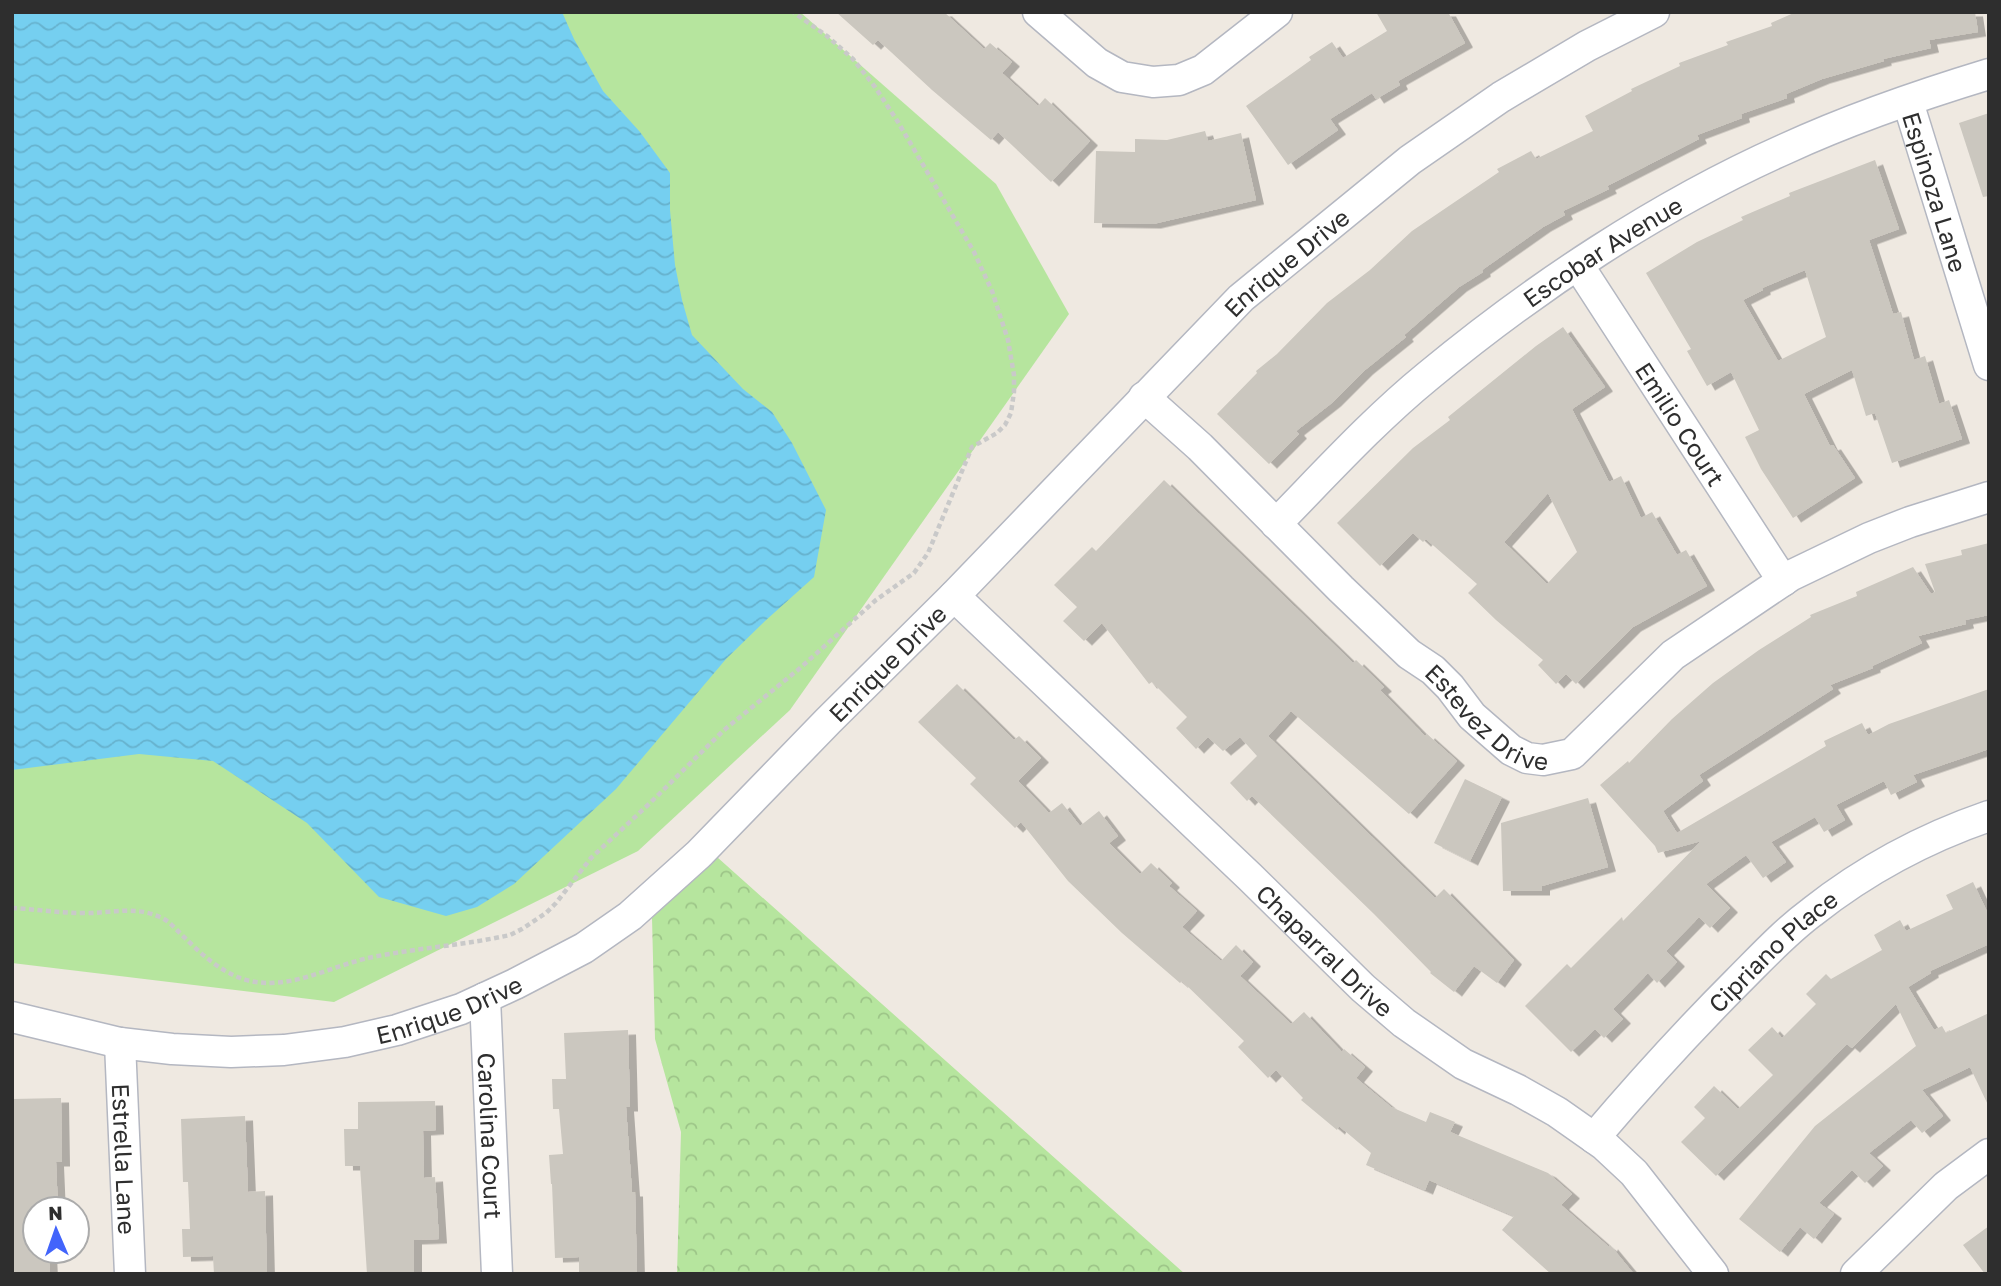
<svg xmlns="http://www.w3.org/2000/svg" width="2001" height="1286" font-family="'Golos Text',sans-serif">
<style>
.grass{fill:#b6e59e}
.forest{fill:url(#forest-crowns)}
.water{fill:url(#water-waves)}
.building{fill:#cbc7bf;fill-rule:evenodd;filter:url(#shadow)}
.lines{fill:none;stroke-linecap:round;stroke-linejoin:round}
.minor-casing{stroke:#b4b7c1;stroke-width:33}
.path{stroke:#c9c9c9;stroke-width:4.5;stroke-dasharray:5 3.5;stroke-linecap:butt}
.minor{stroke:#fff;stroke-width:30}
.labels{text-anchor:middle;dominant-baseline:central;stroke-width:5;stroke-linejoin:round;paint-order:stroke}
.street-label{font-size:24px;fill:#2e2e2e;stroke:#fff}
</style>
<defs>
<pattern id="forest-crowns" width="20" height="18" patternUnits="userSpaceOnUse" patternTransform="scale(1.75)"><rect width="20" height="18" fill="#b6e59e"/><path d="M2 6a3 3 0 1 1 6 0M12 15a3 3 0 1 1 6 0" fill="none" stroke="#9dc588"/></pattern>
<pattern id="water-waves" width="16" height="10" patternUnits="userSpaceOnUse" patternTransform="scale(1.75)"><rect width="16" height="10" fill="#75cff0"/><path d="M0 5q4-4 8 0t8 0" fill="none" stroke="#66b2ce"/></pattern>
<filter id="shadow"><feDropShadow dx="8" dy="4.5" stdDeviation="0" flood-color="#0004"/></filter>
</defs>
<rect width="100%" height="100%" fill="#efe9e1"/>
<path class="grass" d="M12 12H800L996 184 1069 314 790 710 638 851 334 1002 12 963Z"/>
<path class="forest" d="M717 857 1185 1274H677L681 1132 655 1039 652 918Z"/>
<path class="water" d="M12 12H562L574 39 603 91 640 132 670 173V210L675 265 682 300 692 335 743 389 772 412 792 443 826 510 814 577 765 621 726 659 616 789 514 884 477 907 446 916 379 897 307 823 213 761 139 754 12 770Z"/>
<g class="building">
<path d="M836 12H944L984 49 990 43 1012 62 1002 73 1038 106 1045 98 1090 141 1051 182 998 132 991 140 932 90 878 40 873 45Z"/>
<path d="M1376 12H1448L1465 43 1398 81 1400 85 1376 99 1372 93 1330 119 1338 130 1288 165 1246 106 1311 60 1309 57 1332 42 1343 58 1387 31Z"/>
<path d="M1796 12H1975L1978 32 1929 40 1931 48 1883 59 1884 61 1822 79 1786 94 1787 98 1741 114 1742 118 1697 135 1699 139 1607 186 1609 189 1563 211 1565 215 1543 227 1482 270 1483 272 1459 287 1404 335 1406 337 1365 370 1333 402 1296 431 1299 434 1269 464 1217 414 1257 373 1256 371 1277 354 1327 303 1370 270 1412 231 1499 172 1497 169 1531 151 1536 159 1593 131 1585 116 1632 91 1631 89 1680 66 1679 63 1728 45 1726 42 1772 26 1771 23Z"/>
<path d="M1989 113V196L1983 197 1959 123Z"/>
<path d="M1205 131 1208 141 1241 133 1256 200 1153 224 1094 223 1096 151 1135 152V139L1167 140Z"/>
<path d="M1875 160 1899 229 1869 240 1893 314 1901 312 1914 360 1925 356 1939 404 1949 400 1962 439 1892 463 1875 413 1866 416 1852 370 1804 394 1830 446 1833 445 1855 478 1793 518 1761 469 1745 437 1759 430 1731 372 1707 386 1687 351 1691 349 1646 273 1697 242 1743 220 1741 217 1790 196 1789 193ZM1805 270 1826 337 1778 361 1743 300 1763 290 1762 288Z"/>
<path d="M1563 327 1605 387 1572 409 1609 482 1621 476 1641 518 1652 512 1677 555 1686 550 1707 586 1633 627 1576 684 1566 674 1556 684 1538 665 1543 660 1496 620 1468 593 1477 584 1426 539 1423 542 1413 533 1380 566 1337 523 1413 448 1450 420 1448 417 1536 346ZM1548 493 1577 552 1547 584 1504 542Z"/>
<path d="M1164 480 1353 663 1356 660 1384 687 1380 690 1425 736 1427 734 1457 761 1409 814 1291 711 1268 736 1435 898 1444 889 1514 960 1497 983 1474 966 1454 992 1430 973 1431 972 1374 914 1252 796 1247 801 1230 783 1257 756 1240 737 1223 751 1208 737 1196 749 1176 728 1187 717 1152 682 1149 684 1102 623 1084 641 1063 621 1077 607 1054 585 1092 547 1096 551Z"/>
<path d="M1989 543V615L1965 620 1966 624 1918 636 1922 643 1872 666 1873 668 1830 685 1833 689 1699 775 1703 781 1663 811 1677 833 1826 746 1824 741 1862 723 1868 735 1889 724 1989 689V749L1913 775 1917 782 1891 795 1884 781 1836 805 1845 820 1824 832 1815 817 1771 842 1786 862 1763 878 1746 855 1706 884 1730 908 1710 928 1699 917 1666 951 1677 962 1657 983 1648 973 1613 1009 1623 1019 1604 1038 1595 1029 1571 1052 1525 1006 1567 964 1571 968 1622 917 1623 921 1701 841 1658 853 1655 846 1600 785 1628 761 1629 763 1672 719 1713 683 1759 650 1811 617 1810 615 1857 596 1856 592 1913 567 1931 594 1935 592 1925 564 1962 555 1961 550Z"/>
<path d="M957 684 1014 740 1019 736 1041 758 1018 781 1049 813 1062 803 1080 826 1099 811 1118 836 1109 843 1140 874 1151 863 1172 883 1169 886 1197 911 1182 927 1221 961 1236 945 1253 962 1240 976 1291 1024 1304 1012 1342 1052 1344 1049 1365 1067 1356 1078 1391 1107 1426 1122 1430 1112 1455 1122 1450 1132 1548 1173 1572 1194 1561 1205 1609 1247 1610 1245 1634 1274H1551L1502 1230 1514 1216 1429 1180 1425 1190 1366 1165 1371 1153 1339 1126 1337 1130 1301 1100 1303 1098 1276 1070 1268 1078 1238 1047 1244 1041 1182 981 1180 983 1122 933 1068 881 1021 822 1015 828 970 784 976 778 918 722Z"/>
<path d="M1465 779 1502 797 1470 861 1434 843Z"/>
<path d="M1588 798 1608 867 1542 886V891H1503L1501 823Z"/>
<path d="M1973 882 1989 916V944L1930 971 1931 973 1908 987 1934 1030 1942 1026 1946 1033 1989 1013V1107L1970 1067 1922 1090 1943 1116 1922 1133 1911 1120 1869 1153 1883 1166 1865 1183 1852 1170 1819 1203 1834 1214 1814 1239 1800 1227 1780 1252 1739 1219 1815 1126 1916 1046 1896 1004 1852 1048 1847 1044 1716 1176 1681 1142 1705 1118 1694 1107 1714 1086 1738 1109 1773 1075 1748 1050 1772 1027 1782 1038 1816 1004 1806 994 1826 974 1831 979 1882 950 1874 935 1900 920 1906 931 1953 909 1946 895Z"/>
<path d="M628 1030 630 1107H626L632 1192H635L637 1274H579V1257L555 1258 552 1184H551L549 1155 563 1154 559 1109H553L552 1079H566L564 1033Z"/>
<path d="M61 1098 62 1162H56L58 1209H35V1251H49L50 1274H12V1099Z"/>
<path d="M435 1101 436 1130 423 1131 424 1178 435 1177 439 1239 414 1240V1274H367L360 1166H345L344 1129H358V1102Z"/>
<path d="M245 1116 248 1192 265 1191 267 1274H214L213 1256 183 1257 182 1229H190L188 1182H183L181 1119Z"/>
<path d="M1989 1226V1274H1985L1963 1245Z"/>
</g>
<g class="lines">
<g class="minor-casing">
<g id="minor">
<path d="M1038 12 1097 63 1122 77 1153 82 1179 80 1203 70 1277 12"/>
<path id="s1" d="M1908 102 1989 365"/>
<path id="s2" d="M1578 265 1783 581"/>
<path id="s3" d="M1144 397 1200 447 1341 589 1409 654 1433 670 1450 687 1472 716 1511 750 1527 758 1543 760 1572 754 1673 655 1790 576 1869 538 1910 522 1989 497"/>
<path id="s4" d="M1276 524C1325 474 1374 420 1428 376 1534 288 1659 205 1785 149 1850 119 1920 95 1989 74"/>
<path id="s5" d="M954 596 1250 877 1363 988 1404 1023 1463 1064 1518 1090 1557 1112 1604 1145 1634 1173 1713 1274"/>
<path id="s6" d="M485 998 497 1274"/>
<path id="s7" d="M12 1017 120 1043 172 1049 231 1052 284 1050 345 1042 397 1030 461 1009 515 984 584 948 630 916 699 854 828 721 954 596 1241 298 1410 160 1501 97 1587 46 1654 12"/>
<path id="s8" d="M120 1043 130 1274"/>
<path id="s9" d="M1594 1138C1640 1084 1688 1031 1738 981 1762 957 1785 932 1812 912 1865 870 1925 838 1989 816"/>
<path d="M1856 1274 1946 1186 1989 1154"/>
</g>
</g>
<path class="path" d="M12 908C35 909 58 913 81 913 110 914 132 905 160 917 170 921 176 930 184 937 202 955 224 975 250 981 293 990 332 965 373 957 418 948 465 945 510 935L522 929 546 913 556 903 591 858 649 804 724 730 799 669 876 600 914 573 928 553 972 447 997 433 1005 425 1011 413 1014 392V375L1008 340 992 291 974 252 898 122 875 87 853 59 827 36 793 12"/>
<use href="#minor" class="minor"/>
</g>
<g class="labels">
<g class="street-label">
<text stroke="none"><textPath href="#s1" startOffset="94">Espinoza Lane</textPath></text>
<text stroke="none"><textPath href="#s4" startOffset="427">Escobar Avenue</textPath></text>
<text stroke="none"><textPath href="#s7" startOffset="1578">Enrique Drive</textPath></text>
<text stroke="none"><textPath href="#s2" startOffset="189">Emilio Court</textPath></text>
<text stroke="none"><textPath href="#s7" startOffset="1012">Enrique Drive</textPath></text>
<text stroke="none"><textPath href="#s3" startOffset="472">Estevez Drive</textPath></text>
<text stroke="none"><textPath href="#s5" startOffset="513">Chaparral Drive</textPath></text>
<text stroke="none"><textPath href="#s9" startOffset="259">Cipriano Place</textPath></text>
<text stroke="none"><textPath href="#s7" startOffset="446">Enrique Drive</textPath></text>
<text stroke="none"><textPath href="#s6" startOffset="138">Carolina Court</textPath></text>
<text stroke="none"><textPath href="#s8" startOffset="116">Estrella Lane</textPath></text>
</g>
</g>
<rect width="2001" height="1286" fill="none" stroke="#2e2e2e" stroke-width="28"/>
<g transform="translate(56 1230) rotate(358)"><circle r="33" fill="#ffffff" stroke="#ababab" stroke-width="2"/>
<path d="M0-5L12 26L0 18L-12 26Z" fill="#4264fb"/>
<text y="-10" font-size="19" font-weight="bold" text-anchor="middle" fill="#2e2e2e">N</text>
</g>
</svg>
